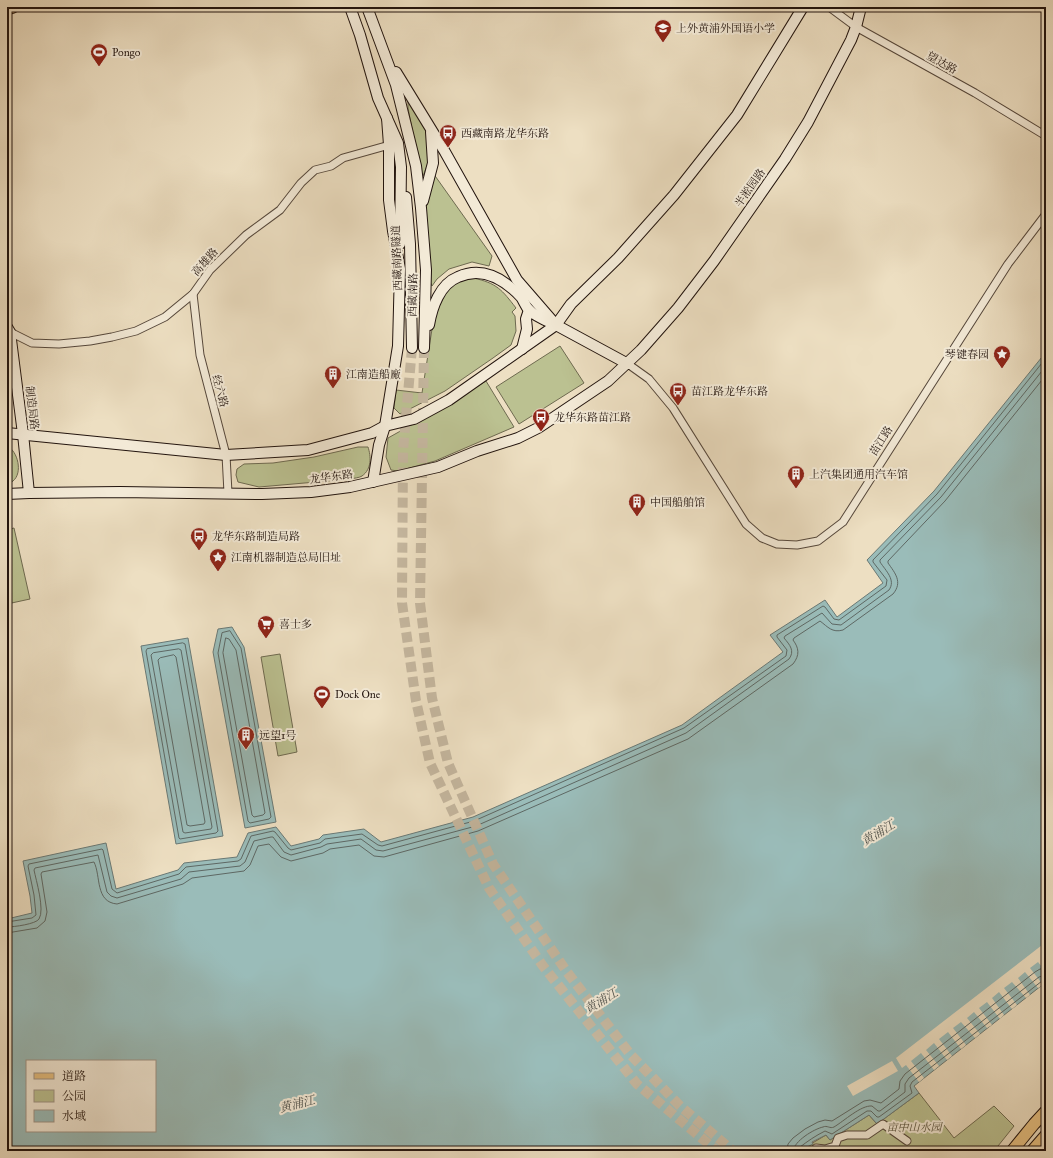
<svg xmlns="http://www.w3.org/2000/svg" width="1053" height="1158" font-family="'IM FELL Great Primer','Noto Serif SC',serif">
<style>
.green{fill:#bbc191;stroke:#6e6a50}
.water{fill:#9abcb9;stroke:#6a7975;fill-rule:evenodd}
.pier{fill:#eddfc2}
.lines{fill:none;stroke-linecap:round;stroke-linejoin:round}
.shore{stroke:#5e6864;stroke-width:1}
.secondary-tunnel{stroke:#c4b69e;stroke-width:10;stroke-dasharray:10 5;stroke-linecap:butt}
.street-casing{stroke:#55473b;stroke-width:9}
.secondary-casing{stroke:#22140e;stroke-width:12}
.primary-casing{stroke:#22140e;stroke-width:13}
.street{stroke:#f3ead7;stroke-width:7}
.secondary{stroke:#f3ead7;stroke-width:10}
.primary{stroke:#e6c081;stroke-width:11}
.labels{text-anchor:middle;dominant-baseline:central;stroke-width:4;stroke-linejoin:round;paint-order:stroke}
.poi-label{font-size:11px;fill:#22140e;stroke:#f3ead7;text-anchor:start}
.street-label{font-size:11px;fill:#22140e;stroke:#f3ead7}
.park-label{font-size:11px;font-style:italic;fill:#58513c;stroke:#f3ead7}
.water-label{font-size:12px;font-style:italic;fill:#4c4f4a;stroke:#f3ead7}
</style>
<rect width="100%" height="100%" fill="#eddfc2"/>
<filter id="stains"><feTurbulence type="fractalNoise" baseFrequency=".005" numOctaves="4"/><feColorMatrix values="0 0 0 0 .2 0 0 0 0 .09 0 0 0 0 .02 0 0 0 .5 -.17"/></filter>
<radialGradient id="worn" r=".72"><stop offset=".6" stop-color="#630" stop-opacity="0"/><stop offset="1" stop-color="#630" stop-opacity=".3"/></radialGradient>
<g class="green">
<path d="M408 100 428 132 430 158 423 176 420 170 408 108Z"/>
<path d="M433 173 492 256 489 266 472 262 449 269 437 279 432 286 429 279 425 202Z"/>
<path d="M473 278C497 283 502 290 516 308L512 312 515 316 516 331 511 345 493 358 445 391 400 414 394 408 396 390 422 393 435 310 447 288 459 281Z"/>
<path d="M560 346 584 383 519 424 496 387Z"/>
<path d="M486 381 514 427 435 461 398 471 391 470 386 457 388 438 438 410Z"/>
<path d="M7 446C18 451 23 473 13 481 11 483 9 483 7 484Z"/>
<path d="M358 447H368C371 456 372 469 362 476 359 478 354 478 350 479L259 487 238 482 236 475 237 469 244 464 273 463 314 457Z"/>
<path d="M14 528 30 599 7 604V530Z"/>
<path d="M280 654 297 752 278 756 261 657Z"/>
<path d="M919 1093 954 1138 994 1106 1014 1126 994 1151H799L826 1135 830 1140 869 1115 877 1124Z"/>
</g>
<g class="water">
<path d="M1046 352V982L914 1086 919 1093 877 1124 869 1115 830 1140 826 1135 812 1142 813 1144 799 1151H7V919L32 913 30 896 23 861 106 843 116 889 178 870 184 863 237 857 248 833 276 827 291 846 319 839 323 835 364 829 381 842 473 817 682 725 783 652 770 635 825 600 837 617 883 583 867 560 934 491ZM27 1061H155V1131H27Z"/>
<path d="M232 627 244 647 276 822 245 828 213 652 218 629Z"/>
<path d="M188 638 223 836 176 844 141 646Z"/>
</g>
<g class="pier">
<path d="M1046 942V955L1043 958 1046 962V972L1038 962 1030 968 1043 985 1038 988 1025 972 1018 978 1030 995 1026 998 1012 982 1004 988 1017 1005 1012 1009 999 992 992 998 1004 1015 1000 1019 987 1002 979 1008 992 1025 987 1028 974 1012 967 1018 980 1034 975 1038 961 1022 953 1028 966 1045 961 1049 948 1032 939 1039 952 1056 947 1060 934 1043 926 1050 939 1066 934 1070 921 1053 911 1061 924 1078 919 1082 906 1065 902 1068 896 1058Z"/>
<path d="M892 1061 898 1071 853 1096 847 1086Z"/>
</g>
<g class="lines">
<g class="shore">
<path d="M230 631 241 648 271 817 269 819 250 823 248 821 218 653 222 633Z"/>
<path d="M226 638 229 639 236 650 265 813 263 815 254 817 252 815 223 653Z"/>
<path d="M183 643 185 644 218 831 216 833 180 839 179 838 146 651 147 649Z"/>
<path d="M179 649 181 650 212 827 211 829 185 833 183 832 151 655 153 653Z"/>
<path d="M174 655 176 657 205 822 204 824 190 826 187 825 158 660 160 658Z"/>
<path d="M7 922 32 918 36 915 34 895 28 866 29 864 102 849 103 850 112 889 117 893 179 874 186 867 238 861 241 859 251 836 273 831 275 832 288 848 291 850 320 843 325 839 362 834 378 845 382 846 474 821 684 728 786 656 787 650 777 637V635L823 606 825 607 834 619 839 620 886 586 887 580 873 562V560L937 494 1046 358"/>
<path d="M7 927C14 927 36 924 39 919 45 910 36 880 34 870L35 868 98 855 107 892 111 896 117 898 181 879 189 872 240 866 245 862 254 841 271 837H273L284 852 291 855 321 847 327 844 361 839 376 850 383 851 476 826 686 733 789 659C795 651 790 645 784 638L785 636 822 613 832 624 841 625 889 590C896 580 886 571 880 562V560L941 497 1046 366"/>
<path d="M7 933 37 928 45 921 47 912 41 874 42 872 94 862C101 876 95 902 117 904L183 884 192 878 244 871 250 865 258 846 269 844 281 857 291 861 323 853 330 849 359 845 374 856 384 857 478 831 688 739 793 664C800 655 799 648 793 640L794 638 820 621C828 627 832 633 843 630L893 594C903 582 895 573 888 563V561L945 501 1046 375"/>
<path d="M787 1151 788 1144 793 1138 805 1129 818 1122 825 1120 832 1121 864 1101 870 1100 881 1103 899 1089 900 1081 905 1074 1035 972 1040 969H1046"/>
<path d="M793 1151C794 1141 814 1129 823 1127 827 1125 830 1129 834 1127 844 1121 861 1105 872 1106L878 1111H880L905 1092V1084L909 1078 1039 977 1046 975"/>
<path d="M798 1151 800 1147C808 1141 815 1136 825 1131L832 1134 867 1111H871L877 1117H879L912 1093 910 1086 912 1082 1042 981 1046 980"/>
</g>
<g class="secondary-tunnel">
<path d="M412 348 403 451 402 603 416 701 430 763 489 888 543 966 637 1084 717 1151"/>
<path d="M424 348 420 603 432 698 448 763 493 864 567 972 630 1054 680 1106 733 1151"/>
</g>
<g class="street-casing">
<g id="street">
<path d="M829 7 856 27 975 93 1046 136"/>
<path d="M193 294 200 355 226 455 228 493"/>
<path d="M10 332 32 343 59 344 90 341 112 337 136 331 165 317 193 294 210 270 246 235 280 210 301 183 315 170 331 166 343 158 393 144"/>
<path d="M628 364 649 379 673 408 746 524 762 538 777 544 797 545 818 541 843 522 1008 264 1046 214"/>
<path d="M816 1151V1148L825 1149 835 1146 838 1138 847 1135H867L883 1124 907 1141"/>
</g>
</g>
<g class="secondary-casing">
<g id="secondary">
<path d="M350 7 360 35 378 98 398 143 401 167 400 244"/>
<path d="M367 7 396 85 416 166 421 208 426 270 424 348"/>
<path d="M396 72 445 152 517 280 556 325"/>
<path d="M406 197 410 244 412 348"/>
<path d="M423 201 433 163 431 132"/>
<path d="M429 325C432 307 440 284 458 277 482 266 504 279 521 297 524 301 525 306 529 310 536 317 547 321 556 325L628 364"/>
<path d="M7 327 10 332 23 434 29 493"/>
<path d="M522 349 527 329 526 319 529 310"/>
<path d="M7 433 226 455 308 450 372 433 385 426 414 419 449 400 556 325 571 304 618 258 674 195 737 115 803 7"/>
<path d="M373 482 379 445 385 426 398 346 400 269 393 231 389 200V145L387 118"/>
<path d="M7 494 29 493 120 492 262 494 311 492 350 487 438 467 477 451 518 438 538 428 608 381 641 350 678 308 714 261 785 159 808 122 851 40 856 27 861 7"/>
</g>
</g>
<g class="primary-casing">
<g id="primary">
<path d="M7 9 13 7"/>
<path d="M1012 1151 1034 1124 1046 1111"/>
<path d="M1032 1151 1046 1135"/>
</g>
</g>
<use href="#street" class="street"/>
<use href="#secondary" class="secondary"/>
<use href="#primary" class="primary"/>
</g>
<defs>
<g id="school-pin" transform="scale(0.9)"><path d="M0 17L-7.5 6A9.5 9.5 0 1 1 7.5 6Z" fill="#8f2418" stroke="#f3ead7"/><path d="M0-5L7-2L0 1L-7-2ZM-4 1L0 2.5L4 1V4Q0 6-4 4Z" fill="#fff"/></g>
<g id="stadium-pin" transform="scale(0.9)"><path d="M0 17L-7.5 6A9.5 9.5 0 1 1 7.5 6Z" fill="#8f2418" stroke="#f3ead7"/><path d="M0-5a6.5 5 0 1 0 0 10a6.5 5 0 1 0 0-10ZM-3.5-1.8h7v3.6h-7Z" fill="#fff"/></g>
<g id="bus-pin" transform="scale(0.9)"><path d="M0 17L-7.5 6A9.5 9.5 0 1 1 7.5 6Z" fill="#8f2418" stroke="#f3ead7"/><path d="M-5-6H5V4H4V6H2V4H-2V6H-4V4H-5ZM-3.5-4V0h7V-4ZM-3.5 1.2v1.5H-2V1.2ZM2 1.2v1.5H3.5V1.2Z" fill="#fff"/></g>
<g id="sight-pin" transform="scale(0.9)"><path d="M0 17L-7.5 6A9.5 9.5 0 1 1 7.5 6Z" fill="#8f2418" stroke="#f3ead7"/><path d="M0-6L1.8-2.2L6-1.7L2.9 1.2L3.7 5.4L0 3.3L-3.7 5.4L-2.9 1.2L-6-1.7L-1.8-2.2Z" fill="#fff"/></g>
<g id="building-pin" transform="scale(0.9)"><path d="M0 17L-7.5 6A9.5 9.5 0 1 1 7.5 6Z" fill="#8f2418" stroke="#f3ead7"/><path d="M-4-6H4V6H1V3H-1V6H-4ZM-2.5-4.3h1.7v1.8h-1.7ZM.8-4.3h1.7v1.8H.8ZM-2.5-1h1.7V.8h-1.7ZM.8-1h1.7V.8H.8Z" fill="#fff"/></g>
<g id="supermarket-pin" transform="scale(0.9)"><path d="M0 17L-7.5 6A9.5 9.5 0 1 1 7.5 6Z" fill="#8f2418" stroke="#f3ead7"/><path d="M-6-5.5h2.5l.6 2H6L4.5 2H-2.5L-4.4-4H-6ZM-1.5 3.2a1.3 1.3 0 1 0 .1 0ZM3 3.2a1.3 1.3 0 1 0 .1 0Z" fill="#fff"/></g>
</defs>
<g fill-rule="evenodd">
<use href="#school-pin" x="663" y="28"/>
<use href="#stadium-pin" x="99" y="52"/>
<use href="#bus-pin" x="448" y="133"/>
<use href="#sight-pin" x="1002" y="354"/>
<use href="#building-pin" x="333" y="374"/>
<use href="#bus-pin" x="678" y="391"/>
<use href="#bus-pin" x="541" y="417"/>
<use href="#building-pin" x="796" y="474"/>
<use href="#building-pin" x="637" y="502"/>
<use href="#bus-pin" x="199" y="536"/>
<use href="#sight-pin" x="218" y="557"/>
<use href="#supermarket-pin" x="266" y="624"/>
<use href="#stadium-pin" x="322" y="694"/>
<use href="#building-pin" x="246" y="735"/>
</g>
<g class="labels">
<g class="poi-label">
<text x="676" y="28">上外黄浦外国语小学</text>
<text x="112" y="52">Pongo</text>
<text x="461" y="133">西藏南路龙华东路</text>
<text x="989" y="354" text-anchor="end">琴键春园</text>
<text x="346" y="374">江南造船廠</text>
<text x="691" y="391">苗江路龙华东路</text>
<text x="554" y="417">龙华东路苗江路</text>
<text x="809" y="474">上汽集团通用汽车馆</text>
<text x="650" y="502">中国船舶馆</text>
<text x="212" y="536">龙华东路制造局路</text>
<text x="231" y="557">江南机器制造总局旧址</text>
<text x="279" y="624">喜士多</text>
<text x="335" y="694">Dock One</text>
<text x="259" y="735">远望1号</text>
</g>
<g class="street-label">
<text transform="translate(942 63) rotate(29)">望达路</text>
<text transform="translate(750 188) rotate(-55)">半淞园路</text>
<text transform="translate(397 258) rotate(-92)">西藏南路隧道</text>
<text transform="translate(205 262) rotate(-49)">高雄路</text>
<text transform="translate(413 295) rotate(-89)">西藏南路</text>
<text transform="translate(220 391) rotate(75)">经六路</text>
<text transform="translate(32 408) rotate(83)">制造局路</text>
<text transform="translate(881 441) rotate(-58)">苗江路</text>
<text transform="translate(331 477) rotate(-8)">龙华东路</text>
</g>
<g class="park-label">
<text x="914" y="1127">亩中山水园</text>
</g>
<g class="water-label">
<text transform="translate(878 833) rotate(-31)">黄浦江</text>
<text transform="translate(601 1001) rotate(-31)">黄浦江</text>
<text transform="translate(297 1104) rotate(-14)">黄浦江</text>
</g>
</g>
<rect width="1053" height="1158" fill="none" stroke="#eddfc2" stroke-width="24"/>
<rect x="8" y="8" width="1037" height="1142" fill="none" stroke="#22140e" stroke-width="2"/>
<rect x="12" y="12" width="1029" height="1134" fill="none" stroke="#22140e"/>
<rect x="26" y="1060" width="130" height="72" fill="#f3ead7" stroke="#9f9487"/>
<rect x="34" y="1073" width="20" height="6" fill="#e6c081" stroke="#9f9487"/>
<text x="62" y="1080" font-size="12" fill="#22140e">道路</text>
<rect x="34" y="1090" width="20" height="12" fill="#bbc191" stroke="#9f9487"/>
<text x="62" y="1100" font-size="12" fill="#22140e">公园</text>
<rect x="34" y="1110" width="20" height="12" fill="#9abcb9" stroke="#9f9487"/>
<text x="62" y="1120" font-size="12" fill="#22140e">水域</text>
<rect width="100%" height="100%" filter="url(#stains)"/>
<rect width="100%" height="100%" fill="url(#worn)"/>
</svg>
